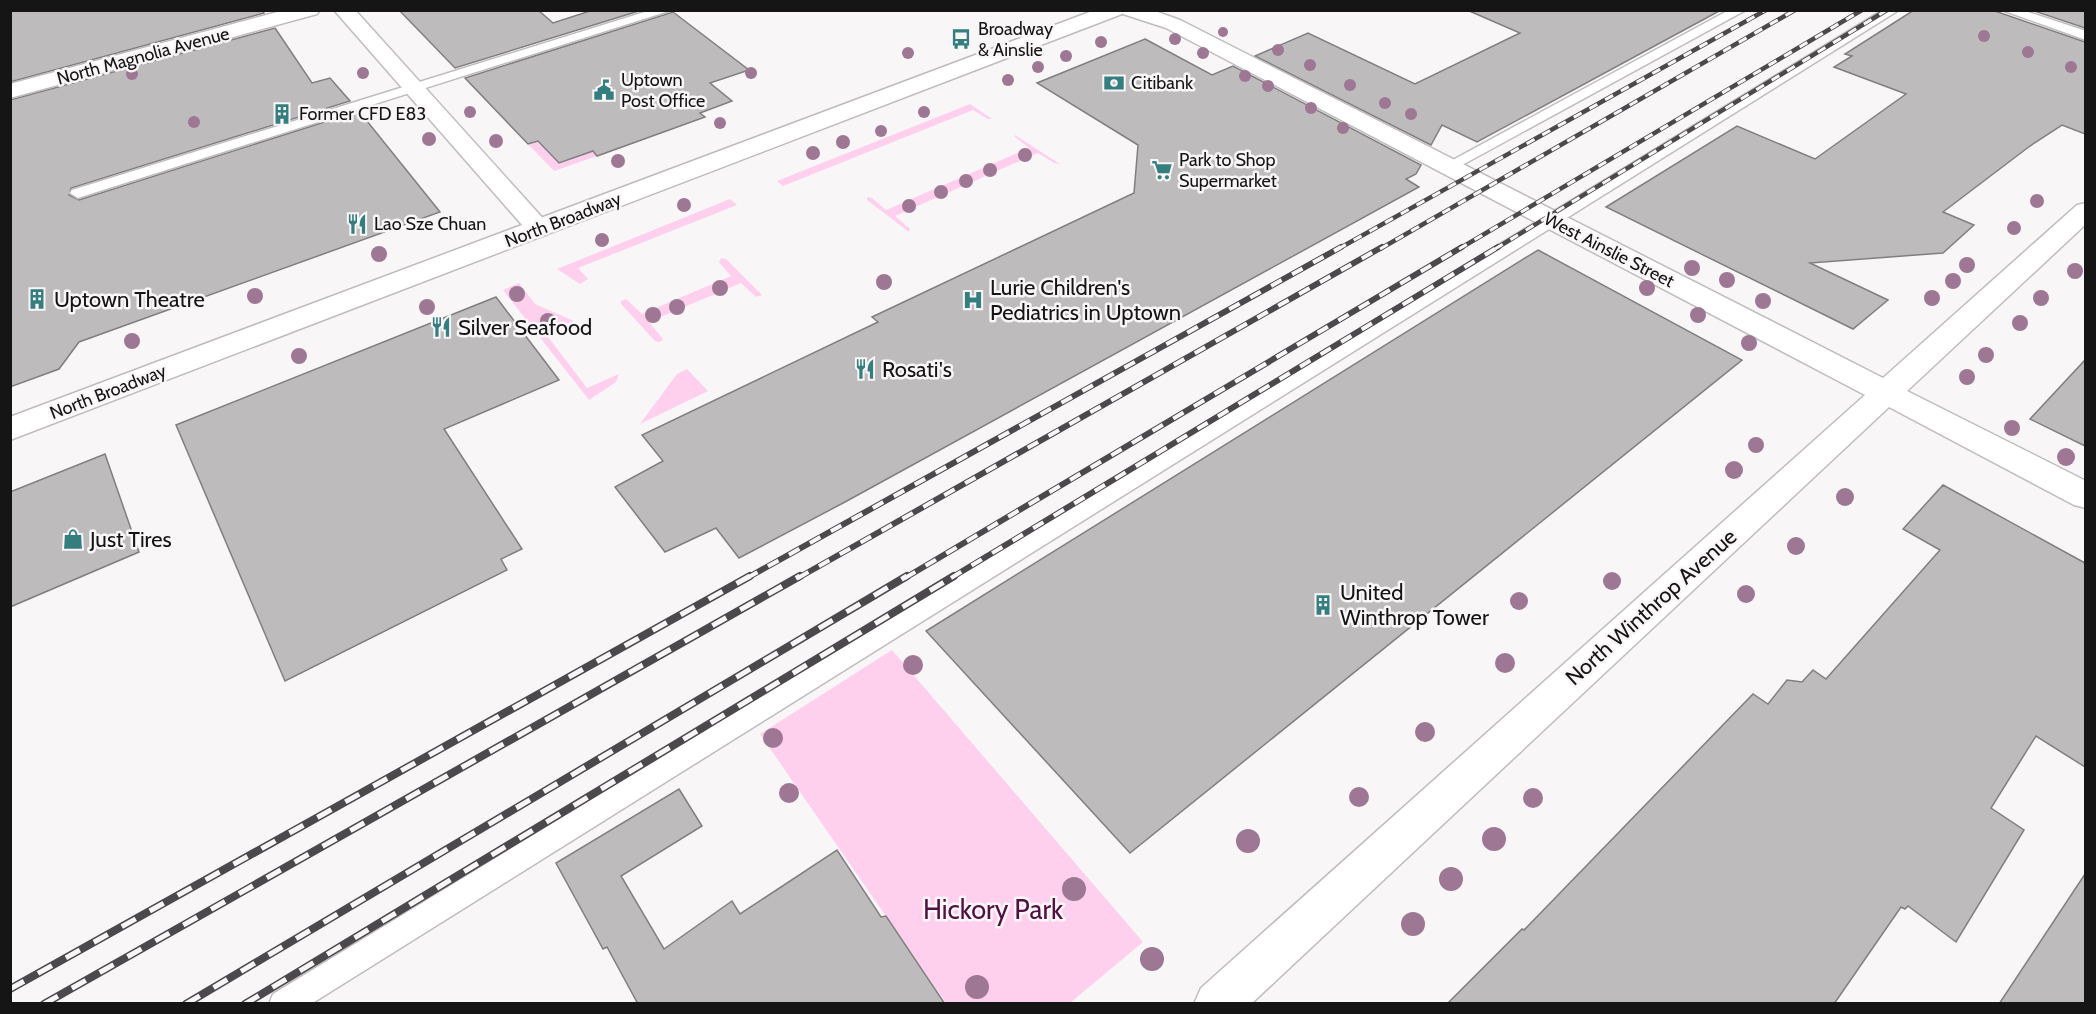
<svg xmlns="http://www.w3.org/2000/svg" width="2096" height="1014" font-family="Cabin,sans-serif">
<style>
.green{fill:#ffcfee}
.building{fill:#bebbbd;stroke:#817e80;stroke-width:1.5}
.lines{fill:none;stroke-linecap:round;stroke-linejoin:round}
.service-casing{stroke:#bfbcbe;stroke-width:3}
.minor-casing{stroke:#bfbcbe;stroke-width:3}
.secondary-casing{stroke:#bfbcbe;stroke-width:3}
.service{fill:#fff;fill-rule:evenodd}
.minor{fill:#fff;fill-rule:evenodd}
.secondary{fill:#fff;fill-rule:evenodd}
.rail-far2-casing{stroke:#4b494b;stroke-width:4.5}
.rail-far1-casing{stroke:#4b494b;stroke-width:6}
.rail-casing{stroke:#4b494b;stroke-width:8}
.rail-far2{stroke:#f9f6f8;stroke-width:3;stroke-dasharray:9;stroke-linecap:butt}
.rail-far1{stroke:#f9f6f8;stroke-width:4;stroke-dasharray:12;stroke-linecap:butt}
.rail{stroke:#f9f6f8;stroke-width:5;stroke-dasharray:16;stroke-linecap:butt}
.tree{fill:#9d7793}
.labels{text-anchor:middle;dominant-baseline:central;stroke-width:5;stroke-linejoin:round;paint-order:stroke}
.far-poi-label{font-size:18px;fill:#161516;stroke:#f9f6f8;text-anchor:start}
.far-street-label{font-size:18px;fill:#161516;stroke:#f9f6f8}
.poi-label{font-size:22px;fill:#161516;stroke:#f9f6f8;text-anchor:start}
.street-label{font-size:22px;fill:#161516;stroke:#f9f6f8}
.near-park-label{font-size:27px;fill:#520f41;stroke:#f9f6f8}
</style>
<rect width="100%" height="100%" fill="#f9f6f8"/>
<g class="green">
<path d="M970 104 992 119H988L973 110 783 186 777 181Z"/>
<path d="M1015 135 1060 164 1054 163 1038 153 895 216 910 229 909 232 867 200V197L872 198 886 210 1029 148 1015 137Z"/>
<path d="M538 141 560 163 593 151 597 156 554 171 528 144Z"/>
<path d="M730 199 737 205 578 268 588 279 580 284 557 269Z"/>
<path d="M721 258 726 259 762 295 756 297 741 283 649 322 662 338 663 340 659 342 655 341 621 304V301L626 299 642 314 731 276 719 262Z"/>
<path d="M519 283 535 304 574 321 545 333 587 388 619 374 616 382 589 400 503 290Z"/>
<path d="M687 369 708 391 640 424 677 374Z"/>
<path d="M892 650 1143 942 1070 1003H946L760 734Z"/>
</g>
<g class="building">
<path d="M10 10H262L264 13 10 82Z"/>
<path d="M399 10H538L553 23 593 10H642L455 68Z"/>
<path d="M1467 10H1721L1477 142 1442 125 1431 145 1255 56 1308 33 1415 84 1520 33Z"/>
<path d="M1914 10H1992L2085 42V134L2062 125 2030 146 1943 212 1974 225 1943 253 1810 263 1888 300 1853 329 1606 207 1737 126 1815 159 1906 94 1834 67 1852 56 1845 54Z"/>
<path d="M2031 10H2085V28Z"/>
<path d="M673 12 749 70 710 83 732 101 700 113 705 117 597 156 593 151 559 163 538 141 528 144 465 78Z"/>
<path d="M275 28 312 83 330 78 350 101 71 188 69 195 79 200 359 111 440 212 79 342 59 369 10 387V100Z"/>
<path d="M1145 39 1212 75 1233 66 1421 165 1416 174 1406 179 1419 187 845 502 739 558 716 528 665 552 615 487 663 461 642 435 878 322 872 317 1134 193 1138 145 1037 83Z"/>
<path d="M1538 250 1742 360 1130 853 926 631Z"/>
<path d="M496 297 559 380 444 429 522 549 501 559 507 570 285 681 176 425Z"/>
<path d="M2085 360V446L2030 419Z"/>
<path d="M105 454 139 552 10 607V492Z"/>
<path d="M1943 485 2085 563V767L2036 736 1991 808 2024 830 1956 942 1908 906 1905 909 1901 907 1834 1004H1447L1522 929 1524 930 1753 694 1768 704 1787 680 1802 682 1813 670 1826 679 1940 550 1903 529Z"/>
<path d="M679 789 702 826 621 876 664 949 732 901 740 914 837 850 881 917 886 916 945 1004H638L607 947 603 949 556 863Z"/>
<path d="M2085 874V1004H1999Z"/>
</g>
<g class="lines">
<g class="service-casing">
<g id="service">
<path d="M651 10H672L84 196 78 198 70 193 72 190Z"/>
<path d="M1729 10H1746L1453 170 1448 172 1440 167Z"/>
<path d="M1883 10H1899L311 1004H269L273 994Z"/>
<path d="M2002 10H2022L2086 31V40Z"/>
</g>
</g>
<g class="minor-casing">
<g id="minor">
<path d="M285 10H320L317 14 10 98V84Z"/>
<path d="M334 10H355L548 224 552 229 548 234 539 237 530 234Z"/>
<path d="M1120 10H1152L1180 20 1883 378 2077 205 2086 203V224L1907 391 2086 481V508L2074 505 1889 407 1251 1004H1194L1201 988 1865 395 1166 28 1123 14Z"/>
</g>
</g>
<g class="secondary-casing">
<path id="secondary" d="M1095 10H1125L1122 14 10 440V417Z"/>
</g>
<use href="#service" class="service"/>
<use href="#minor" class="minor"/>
<use href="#secondary" class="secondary"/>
<g class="rail-far2-casing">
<g id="rail-far2">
<path d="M1338 249 1766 10"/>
<path d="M1380 249 1795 10"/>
<path d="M1459 249 1862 10"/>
<path d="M1495 249 1887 10"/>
</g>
</g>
<g class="rail-far1-casing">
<g id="rail-far1">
<path d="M747 578 1341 247"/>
<path d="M798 578 1382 247"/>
<path d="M905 578 1462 247"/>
<path d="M951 578 1498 247"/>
</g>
</g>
<g class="rail-casing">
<g id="rail">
<path d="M10 989 750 576"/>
<path d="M44 1004 800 576"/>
<path d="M186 1004 907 576"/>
<path d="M245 1004 954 576"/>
</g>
</g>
<use href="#rail-far2" class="rail-far2"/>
<use href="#rail-far1" class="rail-far1"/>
<use href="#rail" class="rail"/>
</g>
<g class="tree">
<circle cx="1223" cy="32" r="5"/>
<circle cx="1984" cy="36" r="6"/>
<circle cx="1175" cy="39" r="6"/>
<circle cx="1101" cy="42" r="6"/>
<circle cx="1278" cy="50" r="6"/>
<circle cx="2028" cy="52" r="6"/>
<circle cx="908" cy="53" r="6"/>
<circle cx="1203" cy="53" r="6"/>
<circle cx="1066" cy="56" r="6"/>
<circle cx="1310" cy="65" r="6"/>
<circle cx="1038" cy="67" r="6"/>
<circle cx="2071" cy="67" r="6"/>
<circle cx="363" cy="73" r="6"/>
<circle cx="751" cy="73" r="6"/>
<circle cx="132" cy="74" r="6"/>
<circle cx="1245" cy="76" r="6"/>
<circle cx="1008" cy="80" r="6"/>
<circle cx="1350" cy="85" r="6"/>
<circle cx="1268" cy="86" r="6"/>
<circle cx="1385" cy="103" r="6"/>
<circle cx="1311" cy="108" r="6"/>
<circle cx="470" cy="112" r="6"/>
<circle cx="924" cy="112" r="6"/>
<circle cx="1411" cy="114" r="6"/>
<circle cx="194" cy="122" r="6"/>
<circle cx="720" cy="123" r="6"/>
<circle cx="1343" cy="128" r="6"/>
<circle cx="881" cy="131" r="6"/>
<circle cx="429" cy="139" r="7"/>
<circle cx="496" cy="141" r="7"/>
<circle cx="843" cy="142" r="7"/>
<circle cx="813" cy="153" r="7"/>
<circle cx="1025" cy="155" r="7"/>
<circle cx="618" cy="161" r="7"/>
<circle cx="990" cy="170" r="7"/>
<circle cx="966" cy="181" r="7"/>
<circle cx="941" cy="192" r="7"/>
<circle cx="2037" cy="201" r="7"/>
<circle cx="684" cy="205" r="7"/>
<circle cx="909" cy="206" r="7"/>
<circle cx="2014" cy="228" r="7"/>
<circle cx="602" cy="240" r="7"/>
<circle cx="379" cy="254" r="8"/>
<circle cx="1967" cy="265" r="8"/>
<circle cx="1692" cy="268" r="8"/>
<circle cx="2075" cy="271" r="8"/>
<circle cx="1727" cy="280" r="8"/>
<circle cx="1953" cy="281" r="8"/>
<circle cx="884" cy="282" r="8"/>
<circle cx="720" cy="288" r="8"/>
<circle cx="1647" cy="288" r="8"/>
<circle cx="517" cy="294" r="8"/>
<circle cx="255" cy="296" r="8"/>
<circle cx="1932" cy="298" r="8"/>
<circle cx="2041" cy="298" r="8"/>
<circle cx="1763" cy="301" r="8"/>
<circle cx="427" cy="307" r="8"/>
<circle cx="677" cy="307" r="8"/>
<circle cx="653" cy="315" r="8"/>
<circle cx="1698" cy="315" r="8"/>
<circle cx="548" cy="321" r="8"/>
<circle cx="2020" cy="323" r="8"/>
<circle cx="132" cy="341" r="8"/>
<circle cx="1749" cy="343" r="8"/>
<circle cx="1986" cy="355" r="8"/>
<circle cx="299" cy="356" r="8"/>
<circle cx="1967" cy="377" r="8"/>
<circle cx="2012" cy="428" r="8"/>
<circle cx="1756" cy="445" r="8"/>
<circle cx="2066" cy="457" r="9"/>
<circle cx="1734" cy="470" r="9"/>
<circle cx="1845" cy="497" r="9"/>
<circle cx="1796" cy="546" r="9"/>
<circle cx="1612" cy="581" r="9"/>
<circle cx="1746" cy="594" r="9"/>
<circle cx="1519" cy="601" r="9"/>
<circle cx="1505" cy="663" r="10"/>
<circle cx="913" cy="665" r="10"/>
<circle cx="1425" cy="732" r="10"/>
<circle cx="773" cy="738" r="10"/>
<circle cx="789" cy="793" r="10"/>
<circle cx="1359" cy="797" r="10"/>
<circle cx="1533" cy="798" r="10"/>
<circle cx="1494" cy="839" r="12"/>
<circle cx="1248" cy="841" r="12"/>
<circle cx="1451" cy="879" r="12"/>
<circle cx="1074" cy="889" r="12"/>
<circle cx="1413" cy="924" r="12"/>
<circle cx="1152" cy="959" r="12"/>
<circle cx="977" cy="987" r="12"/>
</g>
<defs>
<g id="bus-bare" transform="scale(1.62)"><path d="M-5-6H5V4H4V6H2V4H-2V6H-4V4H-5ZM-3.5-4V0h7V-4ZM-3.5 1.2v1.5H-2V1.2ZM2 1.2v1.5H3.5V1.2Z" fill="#357e7f" stroke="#f9f6f8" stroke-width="2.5" paint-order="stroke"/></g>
<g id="bank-bare" transform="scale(1.62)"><path d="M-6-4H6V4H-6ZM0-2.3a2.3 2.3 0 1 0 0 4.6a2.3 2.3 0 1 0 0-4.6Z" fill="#357e7f" stroke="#f9f6f8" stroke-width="2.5" paint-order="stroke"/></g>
<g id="civic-bare" transform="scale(1.62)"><path d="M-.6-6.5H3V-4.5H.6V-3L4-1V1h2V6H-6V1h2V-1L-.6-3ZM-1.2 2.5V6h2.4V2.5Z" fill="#357e7f" stroke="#f9f6f8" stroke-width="2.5" paint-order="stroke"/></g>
<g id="building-bare" transform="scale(1.62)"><path d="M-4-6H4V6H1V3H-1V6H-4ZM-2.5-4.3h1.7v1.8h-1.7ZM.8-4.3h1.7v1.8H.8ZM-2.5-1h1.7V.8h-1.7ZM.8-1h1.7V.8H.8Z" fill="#357e7f" stroke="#f9f6f8" stroke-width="2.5" paint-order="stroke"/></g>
<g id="supermarket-bare" transform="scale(1.62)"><path d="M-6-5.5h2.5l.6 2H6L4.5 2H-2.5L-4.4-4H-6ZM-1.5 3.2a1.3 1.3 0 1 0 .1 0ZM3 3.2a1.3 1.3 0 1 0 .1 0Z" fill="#357e7f" stroke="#f9f6f8" stroke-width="2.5" paint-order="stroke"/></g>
<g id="restaurant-bare" transform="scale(1.62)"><path d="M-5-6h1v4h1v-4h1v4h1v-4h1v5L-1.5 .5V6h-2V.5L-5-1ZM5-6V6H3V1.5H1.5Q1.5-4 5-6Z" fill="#357e7f" stroke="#f9f6f8" stroke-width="2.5" paint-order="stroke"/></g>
<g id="hospital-bare" transform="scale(1.62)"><path d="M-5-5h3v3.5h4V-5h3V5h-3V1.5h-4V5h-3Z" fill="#357e7f" stroke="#f9f6f8" stroke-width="2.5" paint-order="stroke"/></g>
<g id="shop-bare" transform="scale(1.62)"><path d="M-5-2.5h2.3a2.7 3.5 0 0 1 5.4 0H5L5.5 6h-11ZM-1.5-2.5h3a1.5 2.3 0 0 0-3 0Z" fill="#357e7f" stroke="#f9f6f8" stroke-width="2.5" paint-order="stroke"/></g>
</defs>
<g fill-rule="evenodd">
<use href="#bus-bare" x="961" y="39"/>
<use href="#bank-bare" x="1114" y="83"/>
<use href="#civic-bare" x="604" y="90"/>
<use href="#building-bare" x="282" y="114"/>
<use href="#supermarket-bare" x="1162" y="170"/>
<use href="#restaurant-bare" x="357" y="224"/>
<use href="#building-bare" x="37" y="299"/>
<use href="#hospital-bare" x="973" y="300"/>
<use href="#restaurant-bare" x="441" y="327"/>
<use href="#restaurant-bare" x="865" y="369"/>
<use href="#shop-bare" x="73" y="539"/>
<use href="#building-bare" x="1323" y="605"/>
</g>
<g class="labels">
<g class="far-poi-label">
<text x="978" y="29">Broadway<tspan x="978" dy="21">&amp; Ainslie</tspan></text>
<text x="621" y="80">Uptown<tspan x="621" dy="21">Post Office</tspan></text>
<text x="1131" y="83">Citibank</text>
<text x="299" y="114">Former CFD E83</text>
<text x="1179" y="160">Park to Shop<tspan x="1179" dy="21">Supermarket</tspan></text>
<text x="374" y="224">Lao Sze Chuan</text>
</g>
<g class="far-street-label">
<text transform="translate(143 56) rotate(-15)">North Magnolia Avenue</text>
<text transform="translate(563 220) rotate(-21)">North Broadway</text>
<text transform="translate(1609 250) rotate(27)">West Ainslie Street</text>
<text transform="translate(108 392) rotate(-21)">North Broadway</text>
</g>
<g class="poi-label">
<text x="990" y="287">Lurie Children's<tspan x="990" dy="25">Pediatrics in Uptown</tspan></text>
<text x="54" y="299">Uptown Theatre</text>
<text x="458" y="327">Silver Seafood</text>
<text x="882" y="369">Rosati's</text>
<text x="90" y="539">Just Tires</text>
<text x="1340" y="592">United<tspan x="1340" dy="25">Winthrop Tower</tspan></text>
</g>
<g class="street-label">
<text transform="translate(1651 607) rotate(-42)">North Winthrop Avenue</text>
</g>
<g class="near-park-label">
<text x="993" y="909">Hickory Park</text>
</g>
</g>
<rect width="2096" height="1014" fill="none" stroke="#161516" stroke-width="24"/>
</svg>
